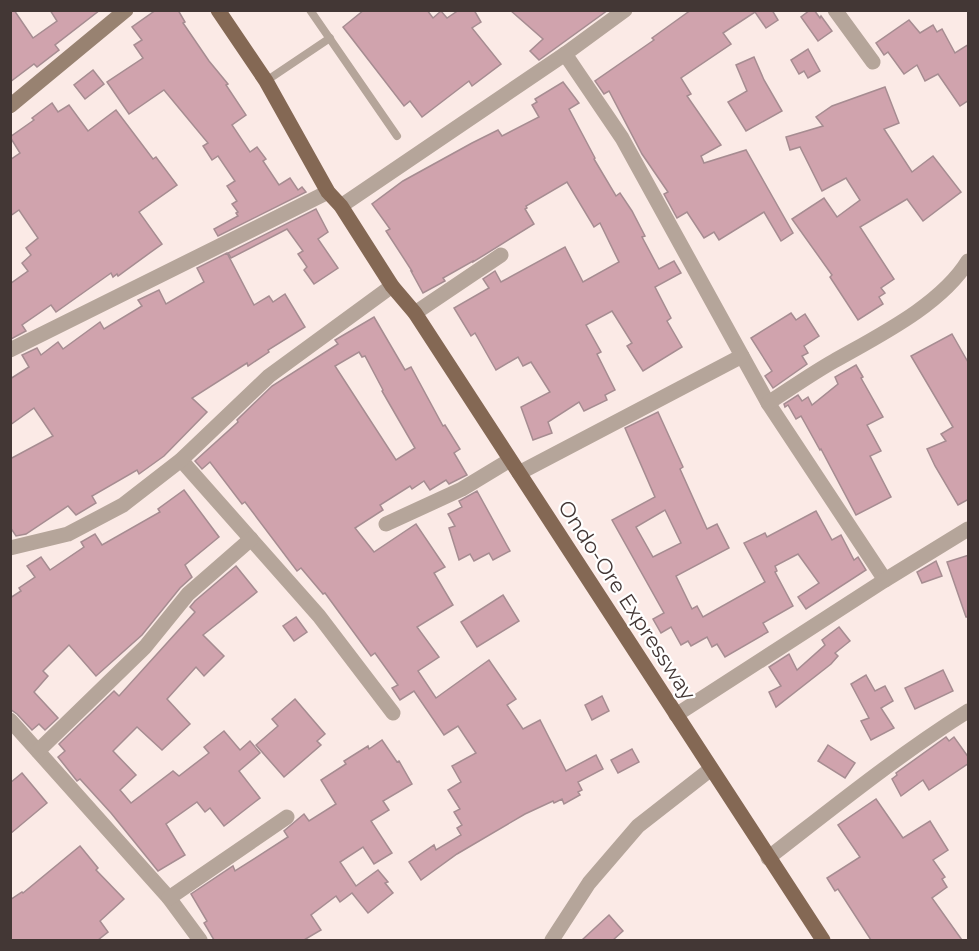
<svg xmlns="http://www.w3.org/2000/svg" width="979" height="951" font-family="Montserrat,sans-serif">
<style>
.building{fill:#d0a3ad;stroke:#a68c91;stroke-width:1.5;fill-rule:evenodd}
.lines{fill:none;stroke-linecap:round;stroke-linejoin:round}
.lane{stroke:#b5a59a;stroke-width:8}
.street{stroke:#b5a59a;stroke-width:15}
.secondary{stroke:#988271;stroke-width:15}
.primary{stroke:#846854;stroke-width:15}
.labels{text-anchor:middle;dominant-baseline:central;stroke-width:4.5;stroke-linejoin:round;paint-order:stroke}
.street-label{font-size:21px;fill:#433735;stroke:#fff}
</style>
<rect width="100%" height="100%" fill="#fbeae6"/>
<g class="building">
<path d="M10 10H14L33 38 57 21 50 10H100L55 45 59 50 37 67 34 64 10 82Z"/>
<path d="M156 10H178L185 22 183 23 209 61 228 84 226 85 246 115 232 125 250 152 257 147 266 159 263 161 279 185 290 178 298 190 302 187 306 192 218 236 214 229 238 216 236 213 238 212 232 204 237 201 227 186 235 181 218 156 212 160 203 146 208 143 164 90 129 114 107 82 143 58 134 45 142 40 132 27Z"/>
<path d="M364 10H427L433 18 441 11 447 18 459 10H474L481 22 472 28 501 64 472 86 469 81 422 117 410 101 404 106 343 27Z"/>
<path d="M510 10H608L539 60 530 51 543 39Z"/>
<path d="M691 10H772L778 20 766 28 755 12 723 33 731 44 681 78 691 94 687 96 721 145 701 156 704 163 746 150 793 233 781 241 764 212 719 240 714 232 704 238 687 212 677 218 664 194 668 192 642 154 609 91 604 94 595 81 654 40 652 38Z"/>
<path d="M810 10H814L820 18 821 16 832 31 818 41 801 17Z"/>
<path d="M909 20 920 33 933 25 937 32 942 29 955 53 969 44V100L960 106 938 74 925 81 917 65 904 74 888 52 884 55 876 43Z"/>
<path d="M808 49 820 71 808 78 804 71 799 74 791 60Z"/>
<path d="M754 57 764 80 782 111 746 131 728 102 747 91 736 65Z"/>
<path d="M93 70 104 84 85 99 74 85Z"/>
<path d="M563 82 579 103 569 109 595 158 594 159 616 196 620 193 632 211 645 236 642 237 659 269 674 261 681 273 655 287 671 318 667 321 682 347 643 371 627 346 632 343 612 311 586 325 601 352 597 354 615 390 605 395 607 400 584 411 579 402 548 422 552 433 533 440 521 407 550 392 531 362 523 366 518 357 496 370 475 333 471 336 454 308 489 288 483 279 495 271 501 282 565 247 583 282 619 262 600 223 594 227 567 182 526 206 527 208 525 209 534 224 473 262V261L443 278 445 281 423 293 411 271H412L386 231 390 229 372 204 403 181 472 143 498 130 502 136 539 117 532 105 537 102 535 99Z"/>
<path d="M885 87 899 123 884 129 912 172 933 156 961 192 923 221 907 199 860 227 894 279 881 288 885 293 879 297 883 304 858 320 830 277 832 275 792 219 824 198 837 217 860 200 846 178 822 191 800 147 790 150 786 137 823 126 816 117 832 106Z"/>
<path d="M52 103 58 112 69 105 88 131 116 110 153 159 156 157 177 185 139 212 162 244 118 276 117 274 113 277 111 273 56 312 51 305 22 325 26 331 11 339 10 284 28 271 22 263 31 255 26 248 38 238 19 210 10 216V160L20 153 10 137 34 120 32 118Z"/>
<path d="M316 209 328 232 318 239 338 268 314 284 304 270 307 267 298 254 303 251 287 229 231 258 228 253Z"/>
<path d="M227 253 254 305 269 296 273 302 285 294 305 327 268 350 269 352 248 366 247 363 192 398 207 412 164 456 139 474 137 470 92 496 96 503 76 515 68 506 26 534 16 536 10 527V459L53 436 34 408 10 425V379L29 367 22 355 37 348 41 355 58 342 63 349 100 322 104 329 142 306 138 300 159 290 166 304 204 282 197 268Z"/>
<path d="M791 313 796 320 805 314 819 336 804 346 808 353 802 356 807 364 773 388 765 376 772 371 751 338Z"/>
<path d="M374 317 405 370 411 367 443 426 445 425 460 449 454 453 467 475 449 484 446 480 430 490 424 481 412 489 410 486 380 505 383 510 355 528 374 552 416 524 445 567 434 573 453 605 417 627 439 657 418 671 436 698 489 660 516 699 507 705 523 729 540 720 566 771 596 755 603 769 578 782 582 790 578 792 580 795 564 804 562 799 554 803 553 801 525 814 457 854 421 880 409 862 434 845 436 850 461 835 457 828 462 825 454 812 460 809 448 790 461 782 452 766 476 753 458 726 444 735 414 691 400 700 392 688 398 685 375 653 371 656 325 593 323 594 301 568 297 571 245 502 242 504 210 462 202 469 195 461 238 422 237 420 272 386 338 344 335 340ZM359 352 362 357 365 356 383 390 382 391 415 448 396 460 335 366Z"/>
<path d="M952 334 969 364V499L958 505 935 466 927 449 946 441 941 434 953 427 911 356Z"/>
<path d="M856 365 863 377 861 378 883 417 867 425 881 451 870 456 891 497 856 515 821 449 820 450 801 416 796 419 788 405 785 407 784 404 798 395 802 401 808 397 812 405 838 384 835 377Z"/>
<path d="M658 412 683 467 680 469 707 529 717 524 729 548 676 576 692 609 697 606 703 617 765 582 744 543 765 533 767 537 816 511 832 540 841 535 854 560 858 557 866 570 806 609 798 597 819 583 798 554 775 566 777 571 775 572 793 606 763 623 768 632 725 657 717 644 712 647 707 637 691 646 688 641 681 645 671 627 661 633 653 619 664 613 612 520 655 497 625 428ZM665 510 681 543 653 557 636 527Z"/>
<path d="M184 490 219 537 185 565 192 577 180 588 142 635 96 676 69 645 43 671 48 676 34 692 58 718 45 730 39 724 32 730 17 714 10 709V598L21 591 19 588 35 577 27 566 41 557 50 570 84 547 81 542 95 534 102 545 160 512 158 509Z"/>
<path d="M477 491 510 551 493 560 489 553 474 561 470 554 459 560 449 528 455 526 448 514 462 507 459 501Z"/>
<path d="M969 555V617H966L947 562Z"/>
<path d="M936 561 942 576 922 583 917 572Z"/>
<path d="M236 566 257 592 203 635 224 656 204 676 196 667 167 699 190 724 162 750 137 727 113 751 136 775 120 790 131 803 173 771 179 776 209 753 204 747 224 731 240 750 250 741 260 753 239 771 260 798 224 826 210 808 205 812 197 802 166 824 185 855 158 871 111 813 80 779 77 781 58 757 65 751 59 744 114 691 119 696 195 612 190 607 195 601Z"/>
<path d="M503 595 519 621 477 647 461 622Z"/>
<path d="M296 617 307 632 294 641 283 626Z"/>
<path d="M839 627 850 641 835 653 838 656 831 664 776 707 769 692 781 686 769 667 789 654 797 670 825 645 822 640Z"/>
<path d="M943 670 953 691 915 709 905 688Z"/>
<path d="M866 675 875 691 885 686 893 701 881 708 894 728 871 740 861 721 869 718 851 684Z"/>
<path d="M602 696 609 711 592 720 585 705Z"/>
<path d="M295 699 325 734 317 741 321 745 284 777 256 745 278 726 272 719Z"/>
<path d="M946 737 949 741 954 737 969 758V763L929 790 923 780 901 796 892 779 897 775 896 773Z"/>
<path d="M382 740 397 762 399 761 412 784 383 801 389 810 371 821 392 853 374 864 363 847 340 862 356 886 378 870 388 882 385 883 393 893 368 913 352 893 340 902 336 896 311 915 321 930 304 940H214L204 923 207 921 191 894 233 866 235 871 288 837 284 831 304 814 309 821 336 804 321 780 346 764 344 761 368 746 369 749Z"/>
<path d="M828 745 855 763 845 778 818 761Z"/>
<path d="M632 749 639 762 618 773 611 760Z"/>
<path d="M22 773 47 803 10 834V783Z"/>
<path d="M876 799 903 838 930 821 948 850 933 860 945 877 942 879 947 887 932 898 962 940H871L838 889 835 891 827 878 860 857 838 825Z"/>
<path d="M80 846 98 868 96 870 124 899 100 921 108 932 98 940H10V900L22 892 23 893Z"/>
<path d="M609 915 623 931 613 940H582Z"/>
</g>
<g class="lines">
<g class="lane">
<path d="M310 10 397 136"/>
<path d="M266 81 330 38"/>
</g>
<g class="street">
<path d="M835 10 873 62"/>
<path d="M565 54 622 138 768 403 885 580"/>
<path d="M341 206 565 54 625 10"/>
<path d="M415 313 501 255"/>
<path d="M10 350 328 192"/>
<path d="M768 403C790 389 811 374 834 361 878 336 941 305 968 261"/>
<path d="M181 460 319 616 393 713"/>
<path d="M519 473 742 356"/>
<path d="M386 524 462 489 510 460"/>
<path d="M10 548 68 534 123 505 181 460 269 376 392 286"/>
<path d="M676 715 885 580 968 529"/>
<path d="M10 720 169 898 200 940"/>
<path d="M38 751 145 647 188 594 251 539"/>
<path d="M768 858C834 807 898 755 968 711"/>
<path d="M169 898 287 817"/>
<path d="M552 940 589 883 638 826 711 769"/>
</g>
<path class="secondary" d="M10 106 126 10"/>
<path class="primary" d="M218 10 266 81 328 192 341 206 392 286 415 313 823 940"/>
</g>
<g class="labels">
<g class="street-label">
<text transform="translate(627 600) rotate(57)">Ondo-Ore Expressway</text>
</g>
</g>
<rect width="979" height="951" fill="none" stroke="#433735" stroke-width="24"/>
</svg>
